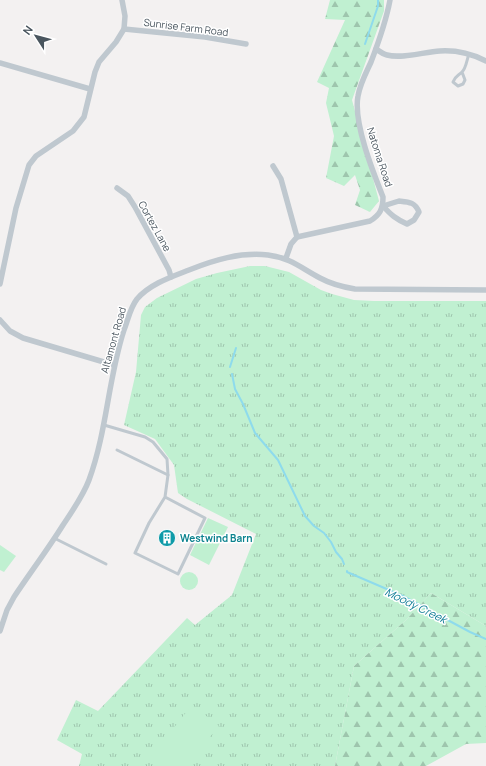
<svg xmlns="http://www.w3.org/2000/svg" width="486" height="766" font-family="Manrope,sans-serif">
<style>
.grass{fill:url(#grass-tufts)}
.forest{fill:url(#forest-firs)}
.garden{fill:#c0f0d1}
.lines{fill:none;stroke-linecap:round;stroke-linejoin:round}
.stream{stroke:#8edbec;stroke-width:2}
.service{stroke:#bfc8cf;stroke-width:3}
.minor{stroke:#bfc8cf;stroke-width:5.5}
.labels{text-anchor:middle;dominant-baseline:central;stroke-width:3;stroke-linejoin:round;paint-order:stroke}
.street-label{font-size:10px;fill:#49555e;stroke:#fff}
.culture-label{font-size:10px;font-weight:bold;fill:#0d838f;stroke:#fff;text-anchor:start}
.water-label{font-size:11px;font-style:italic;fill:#0e7d96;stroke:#fff}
</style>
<defs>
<pattern id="grass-tufts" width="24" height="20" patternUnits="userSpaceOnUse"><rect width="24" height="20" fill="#c0f0d1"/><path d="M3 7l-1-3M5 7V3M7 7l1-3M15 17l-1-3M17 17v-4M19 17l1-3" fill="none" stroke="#9ec5ad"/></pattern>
<pattern id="forest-firs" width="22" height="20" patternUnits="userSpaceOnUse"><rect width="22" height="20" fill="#c0f0d1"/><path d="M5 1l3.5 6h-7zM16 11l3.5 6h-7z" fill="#9ec5ad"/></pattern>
</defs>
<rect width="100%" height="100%" fill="#f3f1f1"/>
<path class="grass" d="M250 266H265L289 272 321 290 332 294 354 300 374 301H486V626L431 593 406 620 354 666 335 766H79L82 754 57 740 76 700 98 711 187 618 195 625 232 595 256 534 187 499 178 493 174 465 155 439 124 425 136 372 141 315 145 307 157 298 196 279 217 273Z"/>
<g class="forest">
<path d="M330 0H384V11L352 100 379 201 370 212 355 205 360 190 355 175 344 186 326 178 334 136 326 103 329 88 317 82 345 20 325 19Z"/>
<path d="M431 593 486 626V743L466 744 426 766H335L354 666 406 620Z"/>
</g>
<g class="garden">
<path d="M208 518 228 527 209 565 190 555Z"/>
<path d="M0 545 16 556 4 572 0 570Z"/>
<circle cx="189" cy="581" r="9"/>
<path d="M192 705 219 726 186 766H164L151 756Z"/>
</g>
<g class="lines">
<g class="stream">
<path d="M365 44 378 6V0"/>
<path d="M230 367 236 348"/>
<path d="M232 374 235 389 243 404 255 433 278 460 305 516 314 526 324 533 331 542 336 552 342 559 344 564"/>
<path d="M347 571V572L403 596 470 632 486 639"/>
</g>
<g class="service">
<path d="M462 72 465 80 463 84 458 86 453 82C455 76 458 76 462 72 466 69 467 59 469 54"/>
<path d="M104 425 145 437 153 442 167 459 168 475 165 497 149 523 135 553 178 574 205 518 165 497"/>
<path d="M117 450 168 475"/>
<path d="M54 538 106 564"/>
</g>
<g class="minor">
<path d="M124 29 205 37 246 44"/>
<path d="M376 49C379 51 383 54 387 55 402 59 424 52 440 51 456 50 472 54 486 61"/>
<path d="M0 63 90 89"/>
<path d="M273 166 281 179 297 237"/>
<path d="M117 188 128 196 135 207 169 270 171 277"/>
<path d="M399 201C409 202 415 202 419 212L414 220 407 224C396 219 391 215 383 206Z"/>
<path d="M286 258 291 244 297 237 370 221C380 215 383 209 383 197 373 172 353 122 358 96 360 84 366 73 371 62 379 41 386 22 390 0"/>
<path d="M0 284 16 208 29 165 36 156 73 131 84 117 95 72 99 62 116 42 124 29 125 16 122 0"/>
<path d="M0 320 10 331 23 338 114 365"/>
<path d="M0 631 7 610 14 597C30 573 48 549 63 525 73 510 83 496 89 480 107 431 108 379 124 330 128 320 130 308 137 299 150 284 171 277 189 270 214 260 240 252 268 255 291 258 301 268 320 278 331 284 343 287 355 289L486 290"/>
</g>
</g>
<defs>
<g id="building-disc" transform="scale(0.9)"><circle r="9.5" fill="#0f9aa8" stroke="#fff"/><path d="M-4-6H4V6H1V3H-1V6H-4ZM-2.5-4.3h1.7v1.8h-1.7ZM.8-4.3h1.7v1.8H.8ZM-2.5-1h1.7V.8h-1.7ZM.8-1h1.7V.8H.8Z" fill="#fff"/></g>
</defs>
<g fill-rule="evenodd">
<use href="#building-disc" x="167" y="538"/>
</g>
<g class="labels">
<g class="street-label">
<text transform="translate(186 27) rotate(7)">Sunrise Farm Road</text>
<text transform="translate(380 157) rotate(72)">Natoma Road</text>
<text transform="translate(155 226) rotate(61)">Cortez Lane</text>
<text transform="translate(113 340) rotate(-74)">Altamont Road</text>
</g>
<g class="culture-label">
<text x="180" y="538">Westwind Barn</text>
</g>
<g class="water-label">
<text transform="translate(416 605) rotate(26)">Moody Creek</text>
</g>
</g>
<g transform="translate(36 36) rotate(306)" stroke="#ffffff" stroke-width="3" paint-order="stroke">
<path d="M0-3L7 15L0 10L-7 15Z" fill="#49555e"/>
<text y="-6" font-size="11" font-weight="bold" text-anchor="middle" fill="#49555e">N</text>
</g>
</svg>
